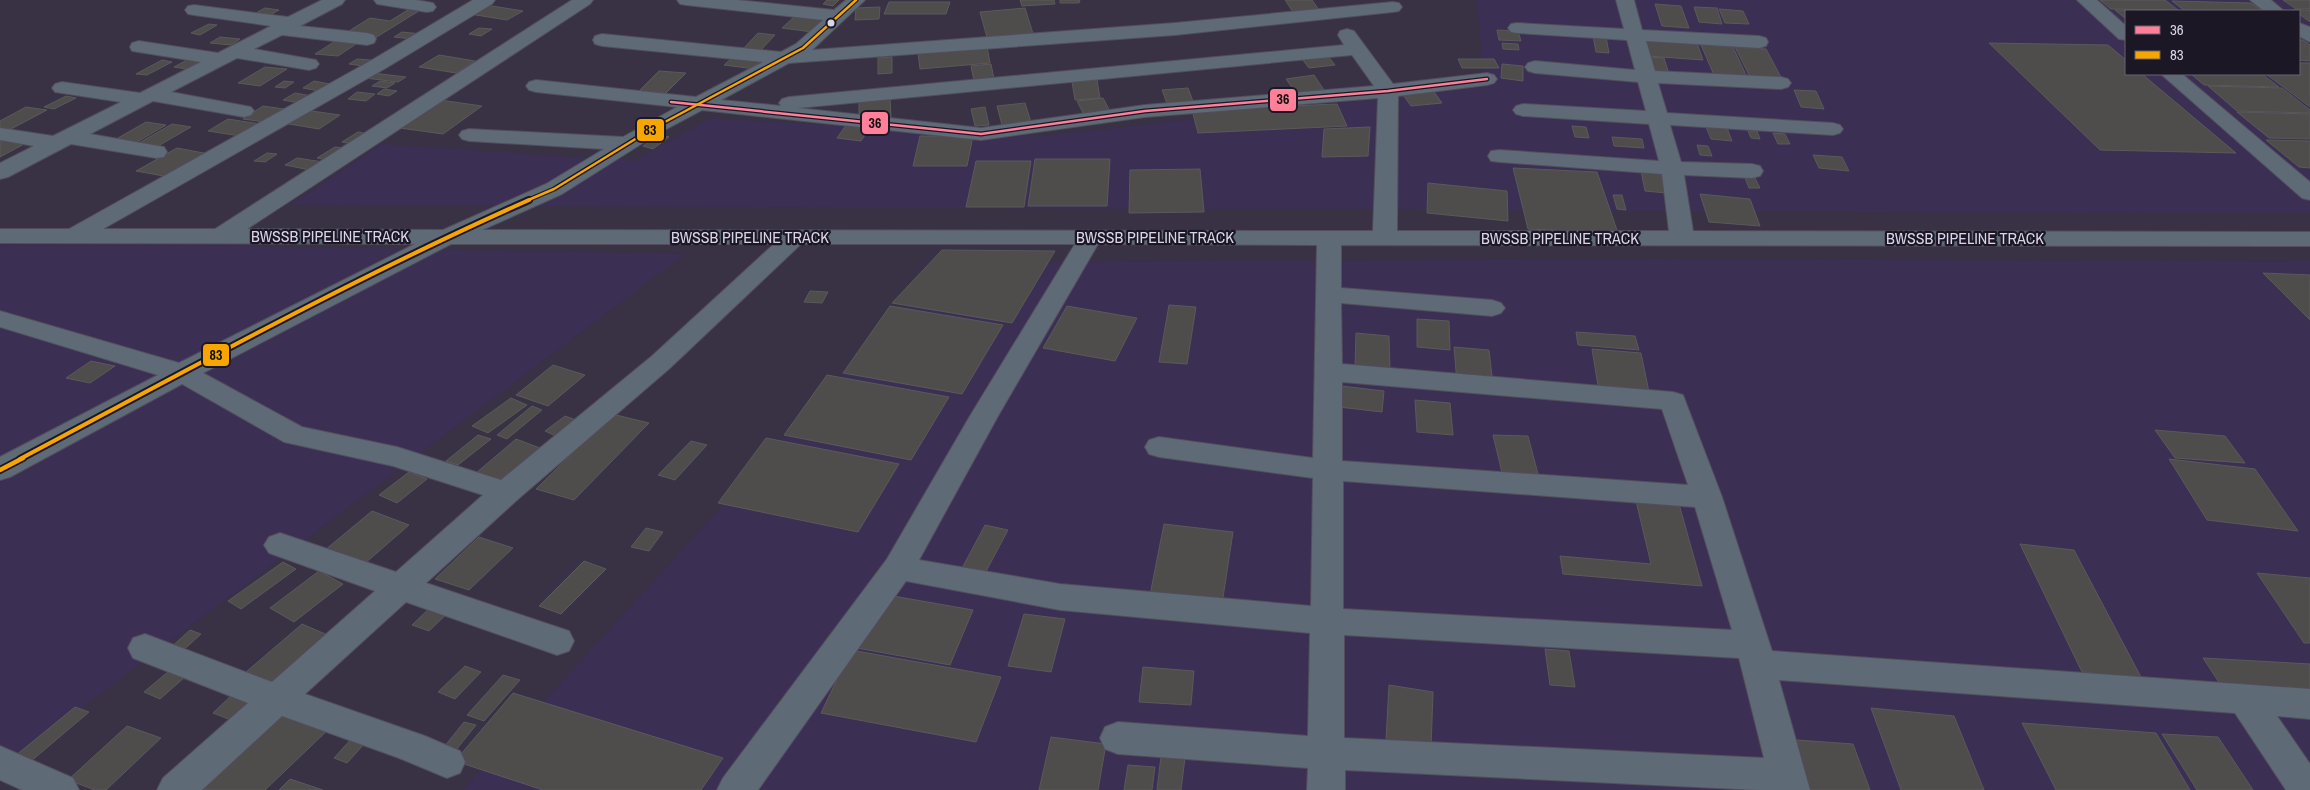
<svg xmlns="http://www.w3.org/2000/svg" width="2310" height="790" font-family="'Archivo Narrow',sans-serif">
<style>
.built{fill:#3c2f54;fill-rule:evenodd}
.building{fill:#4e4d4b;stroke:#5b595b}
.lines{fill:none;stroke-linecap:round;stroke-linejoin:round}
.minor-casing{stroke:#534e5d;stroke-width:2}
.minor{fill:#5e6a76;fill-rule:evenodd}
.bus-1-casing{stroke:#1c1725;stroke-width:5}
.bus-2-far2-casing{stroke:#1c1725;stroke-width:5}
.bus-2-far1-casing{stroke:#1c1725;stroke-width:8}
.bus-2-casing{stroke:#1c1725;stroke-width:8}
.bus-1{stroke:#ff8098;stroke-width:2.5}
.bus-2-far2{stroke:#f7a600;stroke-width:2.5}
.bus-2-far1{stroke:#f7a600;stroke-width:4}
.bus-2{stroke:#f7a600;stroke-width:4.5}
.bus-dot{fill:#dad4e9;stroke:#1c1725;stroke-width:2}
.labels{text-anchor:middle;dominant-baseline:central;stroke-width:4.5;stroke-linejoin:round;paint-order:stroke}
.street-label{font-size:16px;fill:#dad4e9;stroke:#1c1725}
.line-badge{stroke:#1c1725;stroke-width:2}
.pale-badge-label{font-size:14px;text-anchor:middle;font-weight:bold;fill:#111}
</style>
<rect width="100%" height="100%" fill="#383244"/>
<g class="built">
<path d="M1476 0H2310V214L291 205 382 144 634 161 711 118 1032 137 1486 87ZM2126 11H2299V74H2126Z"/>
<path d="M0 245 241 246 685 254 0 769Z"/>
<path d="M1657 259 2310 262V790H463L945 263Z"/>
</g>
<g class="building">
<path d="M827 0H839L833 6 823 4Z"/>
<path d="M1020 0H1054L1055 4 1022 6Z"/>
<path d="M1060 0H1080L1079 3H1060Z"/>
<path d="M1285 0H1312L1319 10 1293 12Z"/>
<path d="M2100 0H2165L2178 10 2111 9Z"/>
<path d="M2283 0H2310V9H2296Z"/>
<path d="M2172 1 2251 3 2263 11H2185Z"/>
<path d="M889 2H950L946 14H884Z"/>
<path d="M1655 4 1681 6 1689 28 1662 26Z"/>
<path d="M486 5 523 11 507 20 470 14Z"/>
<path d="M880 7 879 19 855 20 856 8Z"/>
<path d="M1694 7 1717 8 1722 24 1699 22Z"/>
<path d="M265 8 279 10 266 17 252 15Z"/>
<path d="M411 8 422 9 375 38 344 34 370 18 390 21Z"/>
<path d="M1025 8 1034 37 988 41 980 12Z"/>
<path d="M1719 9 1743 11 1749 24 1725 23Z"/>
<path d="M2115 10 2164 11H2126V19Z"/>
<path d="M2292 10H2310V22L2299 14V11Z"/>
<path d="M795 16 824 20 812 32 782 28Z"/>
<path d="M209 24 217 25 200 35 191 33Z"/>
<path d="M479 28 492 29 481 36 469 34Z"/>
<path d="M1497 30 1518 31 1521 41 1499 40Z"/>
<path d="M402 32 422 34 413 39 394 37Z"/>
<path d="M758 33 775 35 761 50 744 48Z"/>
<path d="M1593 36 1606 37 1609 53 1596 52Z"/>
<path d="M220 37 240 39 231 45 210 43Z"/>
<path d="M337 40 359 42 338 56 315 54Z"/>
<path d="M1643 40 1697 43 1703 60 1648 56Z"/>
<path d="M2299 40H2303L2310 45V61L2299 60Z"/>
<path d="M1502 43 1518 44 1519 50 1503 49Z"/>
<path d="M1989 43 2108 45 2126 60V74H2142L2236 153 2100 150Z"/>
<path d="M1701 45 1733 47 1747 77 1714 75Z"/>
<path d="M987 47 990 63 920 69 918 53Z"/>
<path d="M1735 47 1766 49 1782 79 1750 77Z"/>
<path d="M439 55 475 61 456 73 419 67Z"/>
<path d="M1328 56 1335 65 1309 68 1302 59Z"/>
<path d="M892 57V73L878 74V58Z"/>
<path d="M1648 57 1664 58 1669 74 1653 73Z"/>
<path d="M732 58 763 61 755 69 724 65Z"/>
<path d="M357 59 371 60 363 66 349 64Z"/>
<path d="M1458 59H1494L1499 68H1462Z"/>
<path d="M162 60 172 62 147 75 136 74Z"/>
<path d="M187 60 200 61 187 69 174 67Z"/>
<path d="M2299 63H2310V107L2266 74H2299Z"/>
<path d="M991 64 994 79 974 81 971 66Z"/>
<path d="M1502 64 1523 66V81L1501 78Z"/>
<path d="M265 67 287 69 260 86 238 83Z"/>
<path d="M659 71 686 73 666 93 639 91Z"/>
<path d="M373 73 406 77 398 82 365 78Z"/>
<path d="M2191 74H2262L2279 87 2204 85Z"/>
<path d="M1314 75 1324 90 1296 93 1286 79Z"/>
<path d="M1097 80 1100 98 1075 100 1072 82Z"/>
<path d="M284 81 294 82 285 88 275 87Z"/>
<path d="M314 81 330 84 319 91 303 88Z"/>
<path d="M380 81 395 83 387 88 372 86Z"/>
<path d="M2208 86 2282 88 2310 110V113L2237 111Z"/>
<path d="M1188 88 1194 104 1168 106 1162 90Z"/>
<path d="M384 89 397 91 389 96 377 94Z"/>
<path d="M1432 89 1442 103 1411 106 1401 92Z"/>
<path d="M1794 90 1816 91 1824 109 1801 107Z"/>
<path d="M357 92 375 94 366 101 348 99Z"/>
<path d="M295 93 312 96 300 103 283 100Z"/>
<path d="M66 96 76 98 54 109 44 107Z"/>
<path d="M890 97 891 117 859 120V99Z"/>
<path d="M1103 98 1111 113 1085 117 1077 101Z"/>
<path d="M440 100 482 106 443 134 400 128Z"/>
<path d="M1025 103 1031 122 1002 125 997 106Z"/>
<path d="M1337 104 1347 126 1198 133 1192 110Z"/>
<path d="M263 106 284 109 264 122 243 119Z"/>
<path d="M26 107 47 110 11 129 0 128V121Z"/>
<path d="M985 107 989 125 975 126 971 109Z"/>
<path d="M305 110 340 115 319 129 283 123Z"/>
<path d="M2237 112 2310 114V139L2269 138Z"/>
<path d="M228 119 260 124 240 136 208 131Z"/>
<path d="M146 122 166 125 132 145 111 142Z"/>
<path d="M172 124 191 127 158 146 139 143Z"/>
<path d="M847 124 871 126 861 141 837 138Z"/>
<path d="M1572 126 1586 127 1589 138 1575 137Z"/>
<path d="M1370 127 1368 156 1322 157 1324 129Z"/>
<path d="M1706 127 1727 128 1732 141 1711 139Z"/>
<path d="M1748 131H1757L1760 139 1751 138Z"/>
<path d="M358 132 368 134 353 144 342 142Z"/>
<path d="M1773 133 1785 134 1790 144H1778Z"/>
<path d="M659 135 669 137 653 149 643 146Z"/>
<path d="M920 136H973L967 166H913Z"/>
<path d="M1612 137 1642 139 1644 148 1614 146Z"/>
<path d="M6 139 26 143 0 157V142Z"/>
<path d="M2266 140 2310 141V168L2299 167Z"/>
<path d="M1697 145 1708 146 1712 156 1700 155Z"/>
<path d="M335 147 345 148 328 160 317 158Z"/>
<path d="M177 148 209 154 169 177 136 171Z"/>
<path d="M267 153 277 154 265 162 254 161Z"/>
<path d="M1813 155 1842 157 1849 171 1819 168Z"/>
<path d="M297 158 323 162 310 170 285 165Z"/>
<path d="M1035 159H1110L1107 206H1028Z"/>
<path d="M976 161H1031L1024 207H966Z"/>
<path d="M1513 168 1597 172 1618 233 1528 229Z"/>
<path d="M1200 169 1204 212 1129 213 1130 170Z"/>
<path d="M1641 171 1661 173 1666 193 1645 191Z"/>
<path d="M1745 178H1755L1760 188H1749Z"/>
<path d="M1428 183 1507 191 1508 221 1427 213Z"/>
<path d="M1700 194 1750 199 1760 226 1709 222Z"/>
<path d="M1613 195H1622L1626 210 1617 209Z"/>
<path d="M942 250 1055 251 1012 323 892 303Z"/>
<path d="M2263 273 2310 275V320Z"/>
<path d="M810 291 828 292 822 303 804 302Z"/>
<path d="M1169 305 1196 307 1187 364 1159 362Z"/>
<path d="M890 306 1003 325 962 394 843 373Z"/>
<path d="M1067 306 1137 318 1115 361 1043 348Z"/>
<path d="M1417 319 1449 321 1450 350 1417 347Z"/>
<path d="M1576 332 1635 336 1639 350 1578 345Z"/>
<path d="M1356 333 1389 336 1390 370 1355 367Z"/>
<path d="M1454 347 1489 350 1493 385 1457 383Z"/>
<path d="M1592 349 1641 353 1650 397 1599 392Z"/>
<path d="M91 361 115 366 90 383 66 378Z"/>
<path d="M553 365 585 375 548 406 516 395Z"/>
<path d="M827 375 949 397 911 460 784 435Z"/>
<path d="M1342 386 1384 391 1382 412 1339 407Z"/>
<path d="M511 398 527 405 488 433 472 426Z"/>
<path d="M1415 400 1450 403 1453 435 1417 432Z"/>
<path d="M532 406 542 410 507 439 497 435Z"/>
<path d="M612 414 649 423 574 500 536 489Z"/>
<path d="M565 416 579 421 558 437 545 431Z"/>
<path d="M2155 430 2225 436 2245 463 2175 458Z"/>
<path d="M478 435 491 439 458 465 446 461Z"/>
<path d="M1493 435 1528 436 1538 474 1502 473Z"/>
<path d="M766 438 899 464 858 532 718 503Z"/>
<path d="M516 439 540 448 500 482 476 473Z"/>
<path d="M691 441 707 445 675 480 658 475Z"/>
<path d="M2169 459 2255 469 2298 531 2207 520Z"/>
<path d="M409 472 427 479 397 503 379 495Z"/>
<path d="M1636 501 1679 504 1702 586 1563 574 1560 556 1651 564Z"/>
<path d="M372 511 409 525 363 565 325 550Z"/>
<path d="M1164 524 1233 532 1222 604 1150 595Z"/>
<path d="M985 525 1008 530 983 577 960 572Z"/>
<path d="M646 528 663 532 649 551 631 547Z"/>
<path d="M479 537 513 548 469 590 435 579Z"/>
<path d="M2020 544 2074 550 2142 679 2082 672Z"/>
<path d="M584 561 606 569 561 614 539 606Z"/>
<path d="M283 562 296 569 241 609 228 601Z"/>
<path d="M319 571 343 584 294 622 270 608Z"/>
<path d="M2257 573 2310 578V643H2304Z"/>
<path d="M882 594 973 610 950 665 857 648Z"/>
<path d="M437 601 454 607 429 631 412 625Z"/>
<path d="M1024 614 1065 619 1051 672 1008 666Z"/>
<path d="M302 624 330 636 274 684 246 672Z"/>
<path d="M190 630 201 634 178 655 167 651Z"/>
<path d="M1545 649 1569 651 1575 687 1550 685Z"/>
<path d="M851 650 1001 677 976 742 821 713Z"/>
<path d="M2203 658 2310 664V698L2226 693Z"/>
<path d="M465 666 481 672 455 699 438 692Z"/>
<path d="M1143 667 1194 671 1191 705 1139 702Z"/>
<path d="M169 671 185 677 160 699 144 692Z"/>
<path d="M503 675 520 680 484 721 467 715Z"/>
<path d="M1389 685 1433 692 1431 748 1386 740Z"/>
<path d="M235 692 258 701 236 722 213 713Z"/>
<path d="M513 693 723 758 701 790H543L455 761Z"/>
<path d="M75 707 89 712 30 762 15 756Z"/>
<path d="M1871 708 1954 716 1984 790H1901Z"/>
<path d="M285 709 330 728 265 790H197Z"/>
<path d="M464 722 476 725 452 755 440 752Z"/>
<path d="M2022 723 2156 733 2190 790H2056Z"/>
<path d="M127 726 161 738 106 790H95L68 780Z"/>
<path d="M2162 734 2218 737 2253 790H2197Z"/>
<path d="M353 737 366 742 347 763 334 758Z"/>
<path d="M1051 737 1106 744 1098 790H1039Z"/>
<path d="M1783 739 1853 744 1870 790H1800Z"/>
<path d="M1161 756 1185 758 1181 790H1157Z"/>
<path d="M1128 765 1155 767 1152 790H1124Z"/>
<path d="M290 779 323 790H279Z"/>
</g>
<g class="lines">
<g class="minor-casing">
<g id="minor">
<path d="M322 0H345L342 4 300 26 367 33 374 35 376 39 374 43 367 45 282 35 254 49 316 60 319 64 316 68 309 70 237 58 171 92 251 107 254 111 251 115 244 117 153 101 90 134 164 147 167 152 164 157 156 158 71 144 8 177 0 179V163L34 146 0 140V128L53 136 121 102 55 92 52 88 55 84 62 82 140 93 201 62 132 51 130 47 132 43 139 41 218 53 271 26 194 15 188 14 185 10 188 6 194 5 288 17Z"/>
<path d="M374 0H416L433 3 436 7 433 11 427 12 383 5 377 4Z"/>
<path d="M473 0H495L492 4 386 68 103 229H215L572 0H593L590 4 247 229 443 230 546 184 604 149 469 141 462 139 459 135 462 131 469 129 623 137 677 107 536 92 529 90 526 86 529 82 536 80 696 97 763 62 602 46 595 44 593 40 595 36 602 34 781 52 796 44 823 20 686 5 680 4 677 0H737L834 10 846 0H865L812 50 1175 23 1393 2 1399 3 1402 7 1399 11 1393 12 1175 35 789 63 721 100 781 106 779 103 782 99 789 97 1344 45 1338 35 1340 31 1347 29 1354 31 1393 84 1487 73 1494 75 1497 79 1494 83 1487 85 1398 96 1397 231H1669L1662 174 1499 162 1491 161 1488 156 1491 151 1499 150 1659 161 1649 124 1523 116 1516 114 1513 110 1516 106 1523 104 1646 111 1638 82 1535 73 1528 71 1525 67 1528 63 1535 61 1635 70 1627 40 1517 33 1511 32 1508 28 1511 24 1517 23 1624 29 1616 0H1634L1642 30 1759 36 1766 38 1768 42 1766 46 1759 48 1646 41 1655 71 1781 77 1788 79 1791 83 1788 87 1781 89 1658 83 1667 113 1833 123 1840 125 1843 129 1840 133 1833 135 1670 125 1681 162 1752 164 1760 166 1763 171 1760 176 1752 178 1684 175 1693 231 2310 232V246L1341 245V288L1492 300 1501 303 1505 308 1501 313 1492 316 1341 303 1342 364 1673 392 1683 395 1722 497 1772 651 2310 689V719L2277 716 2310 764V790H2286L2235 713 1779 680 1810 790H1758L1345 770V790H1307L1308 768 1118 754 1105 749 1100 738 1105 727 1118 722 1308 736 1310 633 1060 610 906 581 758 790H717L723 778 887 559 970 416 1075 244H801L670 368 517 500 426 583 569 631 574 641 569 651 557 655 406 602 305 694 425 736 460 751 465 762 460 773 447 778 399 758 282 716 202 790H157L163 778 248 703 133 658 128 648 133 638 145 634 272 682 375 591 269 553 264 545 269 537 280 533 396 572 483 495 393 466 284 442 182 384 10 477 0 480V457L158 375 0 327V311L179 363 415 244 0 243V229H69L372 60ZM1352 55 1374 86 1145 105 981 128 798 108ZM1378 98 1373 231 482 230 562 194 657 134 702 110 981 140 1145 117ZM451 244H774L652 356 501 480 397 447 302 427 203 373ZM1098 244 1317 245 1313 458 1159 437 1149 440 1145 447 1149 454 1159 457 1313 478 1311 606 1060 584 919 560 998 416ZM1342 382 1662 409 1688 485 1342 461ZM1343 481 1695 507 1732 630 1343 609ZM1344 635 1739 658 1764 758 1344 738Z"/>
<path d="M2077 0H2097L2126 26V40L2119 39Z"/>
<path d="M2250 0H2271L2284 11H2264Z"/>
<path d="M2299 23 2310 27V42L2299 36Z"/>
<path d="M2161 74H2182L2310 182V200L2302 198Z"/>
<path d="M0 746 73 778 79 790H22L0 780Z"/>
</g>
</g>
<use href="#minor" class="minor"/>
<g class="bus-1-casing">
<path id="bus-1" d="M671 102 981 134 1145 111 1388 91 1487 79"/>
</g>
<g class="bus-2-far2-casing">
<path id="bus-2-far2" d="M526 201 554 189 650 130 803 48 856 0"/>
</g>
<g class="bus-2-far1-casing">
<path id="bus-2-far1" d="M20 459C188 370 355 277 529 200"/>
</g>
<g class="bus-2-casing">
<path id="bus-2" d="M0 470 23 458"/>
</g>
<use href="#bus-1" class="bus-1"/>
<use href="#bus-2-far2" class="bus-2-far2"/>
<use href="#bus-2-far1" class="bus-2-far1"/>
<use href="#bus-2" class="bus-2"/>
</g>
<circle class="bus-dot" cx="831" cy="23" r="4.5"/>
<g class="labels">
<g class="street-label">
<text x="330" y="236">BWSSB PIPELINE TRACK</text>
<text x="750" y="237">BWSSB PIPELINE TRACK</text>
<text x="1155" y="237">BWSSB PIPELINE TRACK</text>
<text x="1560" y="238">BWSSB PIPELINE TRACK</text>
<text x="1965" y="238">BWSSB PIPELINE TRACK</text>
</g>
</g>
<g class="line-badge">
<rect x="1269" y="88" width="28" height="24" rx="5" fill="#ff8098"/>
<rect x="861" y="111" width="28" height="24" rx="5" fill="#ff8098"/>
<rect x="636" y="118" width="29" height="24" rx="5" fill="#f7a600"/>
<rect x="202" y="343" width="28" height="24" rx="5" fill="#f7a600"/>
</g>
<g class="pale-badge-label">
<text x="1283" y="104">36</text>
<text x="875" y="128">36</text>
<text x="650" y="135">83</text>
<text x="216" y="360">83</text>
</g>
<rect x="2125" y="10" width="175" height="65" fill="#1c1725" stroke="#686373"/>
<rect x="2135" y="26" width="25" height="8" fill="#ff8098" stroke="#686373"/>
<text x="2170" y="35" font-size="15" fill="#dad4e9">36</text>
<rect x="2135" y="51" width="25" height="8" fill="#f7a600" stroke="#686373"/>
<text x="2170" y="60" font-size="15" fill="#dad4e9">83</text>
</svg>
